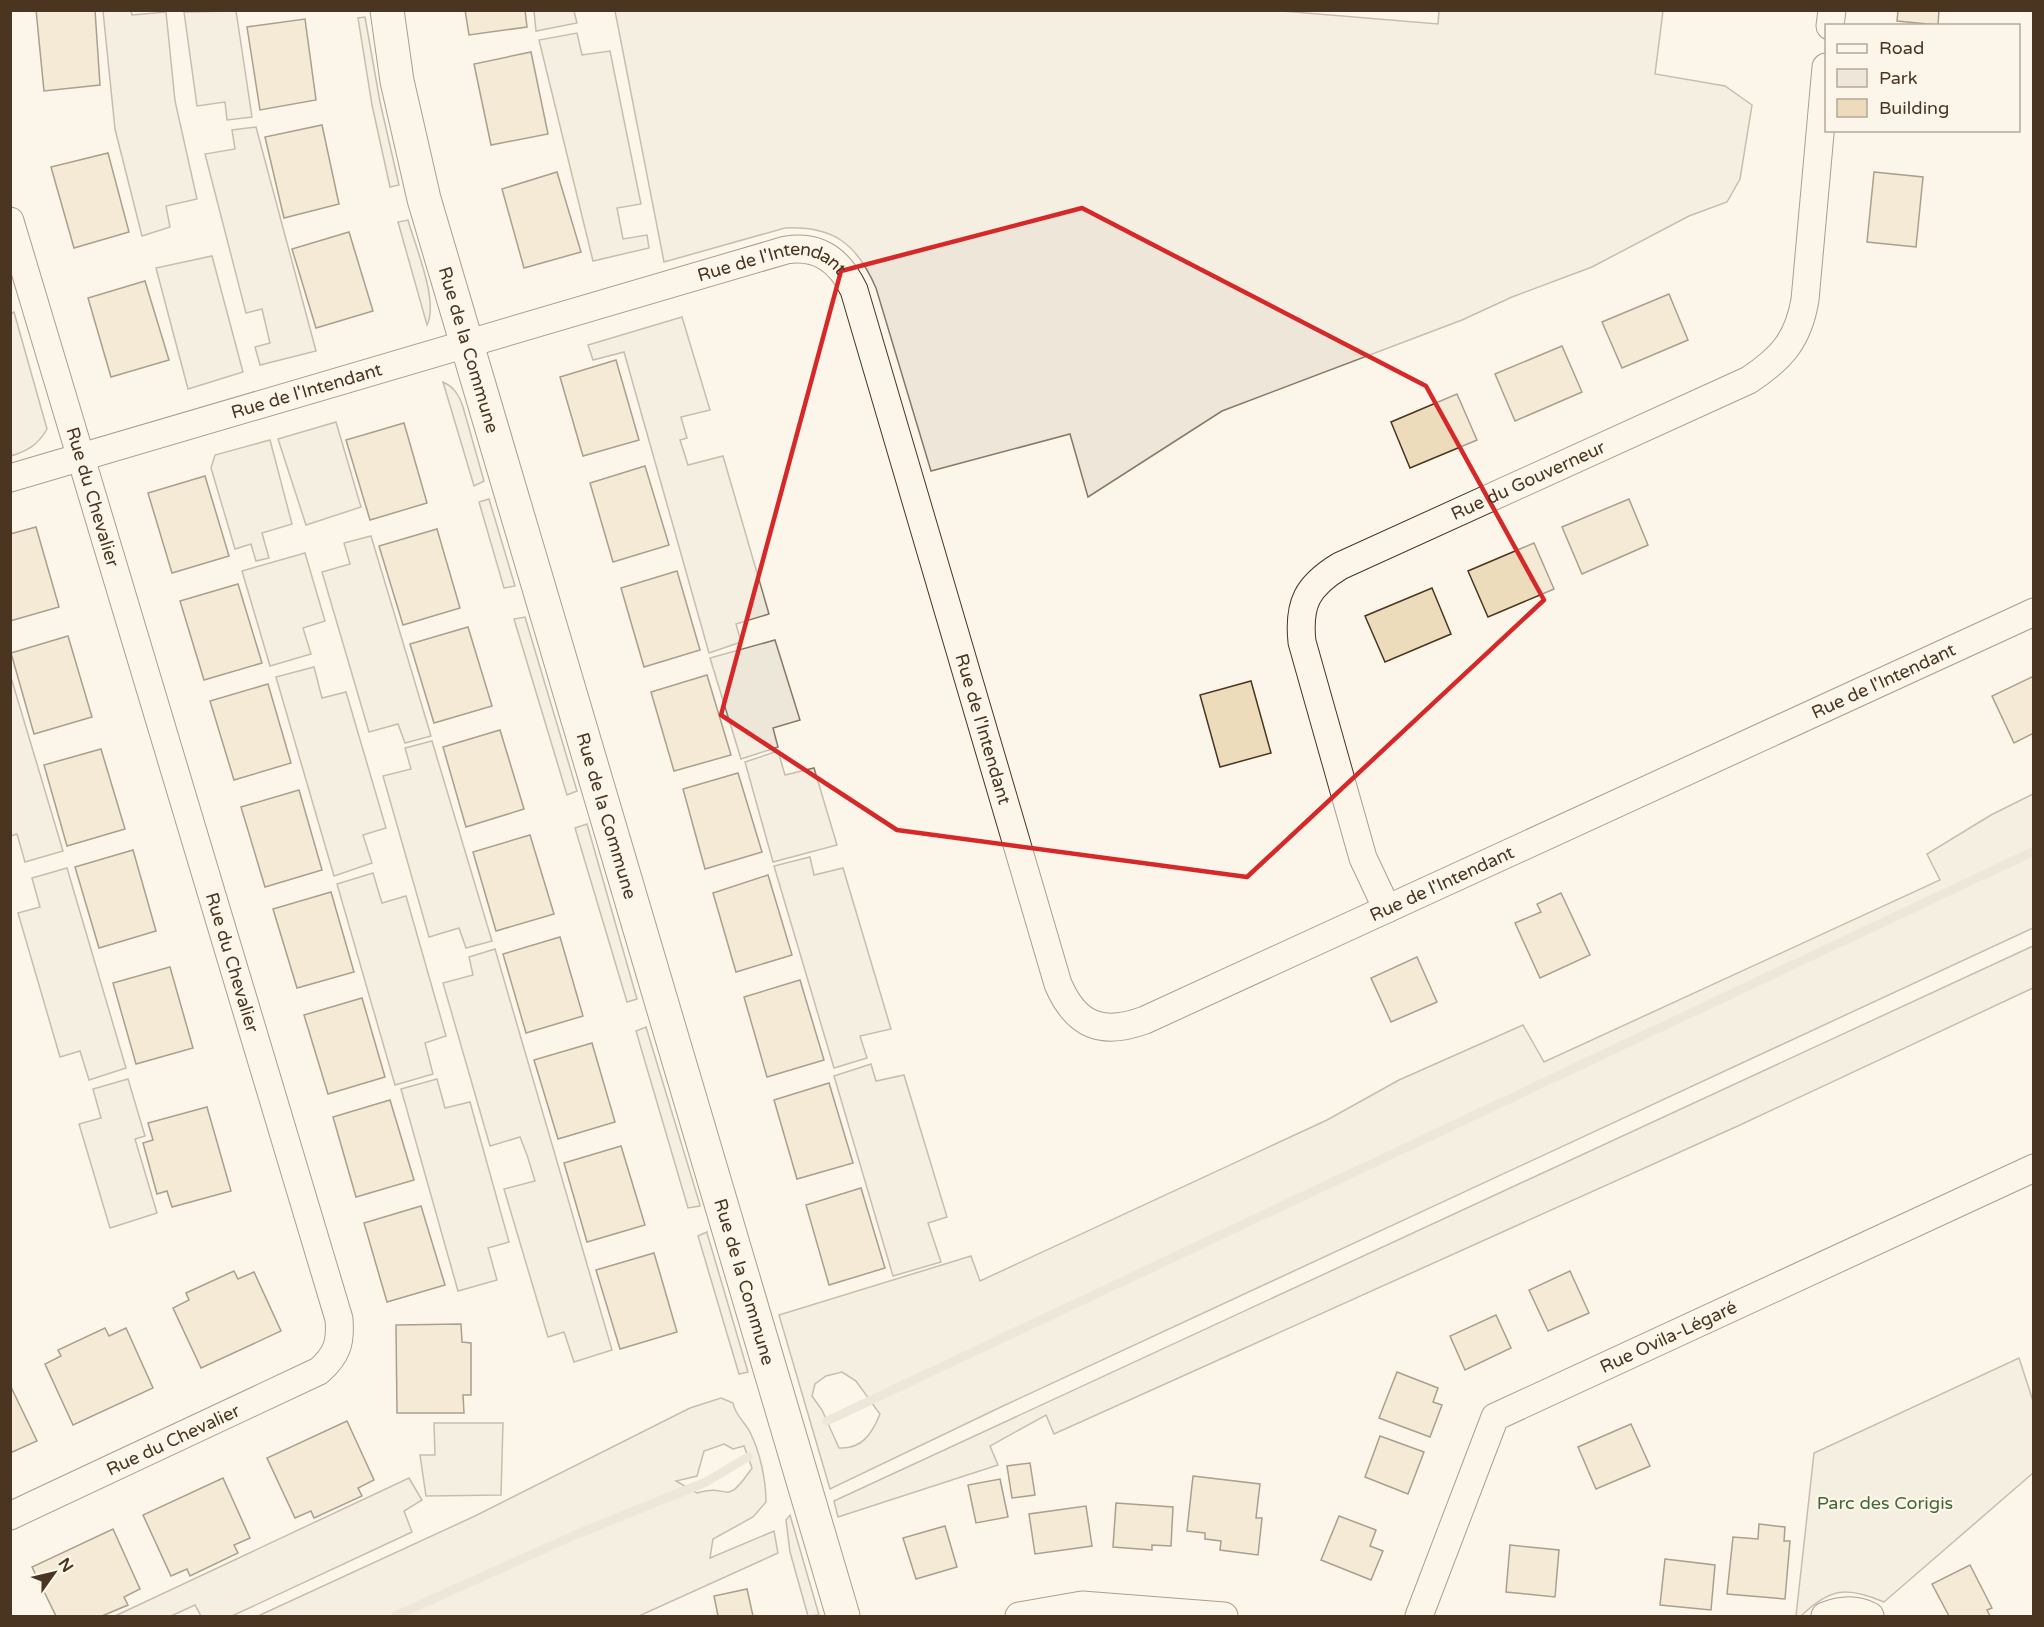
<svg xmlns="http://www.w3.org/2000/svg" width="2044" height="1627" font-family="'Varela Round',sans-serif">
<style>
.green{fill:#ede6d9;stroke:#887966;stroke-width:1.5;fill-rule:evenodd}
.parking{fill:#ede7d9;stroke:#887966;stroke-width:1.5}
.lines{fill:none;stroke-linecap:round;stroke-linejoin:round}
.stream{stroke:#dcd4c6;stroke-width:9}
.building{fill:#ecdcbc;stroke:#4a3520;stroke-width:1.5}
.street-casing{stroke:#4a3520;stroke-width:29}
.secondary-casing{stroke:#4a3520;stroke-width:35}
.street{stroke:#fbf6e9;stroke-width:27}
.secondary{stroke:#fbf6e9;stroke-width:33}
.marked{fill:none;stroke:#d62828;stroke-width:4.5;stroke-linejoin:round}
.labels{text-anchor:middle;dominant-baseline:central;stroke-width:4.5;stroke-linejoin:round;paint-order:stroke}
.street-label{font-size:18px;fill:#4a3520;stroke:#fbf6e9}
.park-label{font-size:18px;fill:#436837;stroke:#fbf6e9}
</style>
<rect width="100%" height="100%" fill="#fbf6e9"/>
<g class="green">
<path d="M1270 10 1438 24 1439 11H1663L1655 74 1725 86 1752 105 1740 179 1727 202 1689 216 1592 267 1512 297 1462 320 1222 411 1088 497 1070 434 931 471 876 288C857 244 834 226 785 228L664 262 615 11Z"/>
<path d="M365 17 380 102 399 185 390 187 372 105 358 18Z"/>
<path d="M408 220C415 246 439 301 427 325L398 222Z"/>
<path d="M14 312 47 429C38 445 27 451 11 456L10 314Z"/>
<path d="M443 382C454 387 459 395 463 407L484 481 474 486Z"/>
<path d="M489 499 515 586 504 588 479 502Z"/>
<path d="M525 617 577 791 567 795 514 619Z"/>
<path d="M2033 794V928L1003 1406 830 1489 779 1315 971 1256 980 1281 1327 1120 1399 1080 1523 1025 1544 1062 1940 880 1927 854 1991 815ZM842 1372 856 1381 880 1414C872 1434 862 1449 839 1448L822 1410 812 1396 815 1384 826 1376Z"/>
<path d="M587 824 637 999 627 1002 575 828Z"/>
<path d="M2033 946V988L1740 1125 1054 1434 1046 1415 990 1446 998 1465 838 1517 834 1501Z"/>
<path d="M646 1027 700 1205V1206L688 1208 636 1031Z"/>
<path d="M707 1232V1233L748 1372 739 1374 698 1236Z"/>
<path d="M2019 1358 2033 1401V1473L1884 1602C1846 1586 1830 1588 1801 1616H1796L1814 1453Z"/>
<path d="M721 1398 733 1403C735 1415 744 1421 750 1432 760 1452 766 1480 766 1502L753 1517 713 1539 710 1558 774 1531 778 1553 639 1616H258L475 1516 690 1408ZM724 1444 733 1449 744 1446 752 1468C723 1510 731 1482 697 1493L676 1481 697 1476 704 1451Z"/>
<path d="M790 1515 819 1615 808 1616 790 1552 786 1520Z"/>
</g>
<g class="parking">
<path d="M103 11H131L132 15 166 12 175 101 197 199 166 206 170 227 142 236 115 129Z"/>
<path d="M236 11 252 117 227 120 225 102 197 106 184 12Z"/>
<path d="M534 11H574L577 23 536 31Z"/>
<path d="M577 33 582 55 610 51 641 204 617 208 623 239 647 235 649 248 593 261 539 40Z"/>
<path d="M256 127 316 351 260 365 255 347 270 343 262 309 246 313 205 154 235 149 232 130Z"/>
<path d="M212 256 243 372 188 389 156 268Z"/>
<path d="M682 317 710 410 681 417 687 438 680 440 688 465 723 456 769 614 736 624 741 642 709 653 624 352 593 360 588 345Z"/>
<path d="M336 422 361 507 306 525 278 439Z"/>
<path d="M270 440 292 524 262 533 269 558 256 561 251 544 235 549 211 468 215 455Z"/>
<path d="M371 536 431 736 405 743 398 724 369 732 322 572 350 564 344 543Z"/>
<path d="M305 553 325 621 303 628 311 654 270 666 242 571Z"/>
<path d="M775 640 800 720 773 728 778 747 741 759 710 658Z"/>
<path d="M314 667 322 698 346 692 386 828 363 835 372 863 334 876 276 677Z"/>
<path d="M10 674 63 851 25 862 17 834 11 836Z"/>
<path d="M432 741 492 941 466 948 459 928 429 937 383 776 411 769 405 748Z"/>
<path d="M778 751 785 775 814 768 837 845 773 862 745 762Z"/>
<path d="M810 857 814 875 843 868 891 1029 860 1036 867 1058 834 1068 774 866Z"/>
<path d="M67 868 126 1068 89 1080 80 1051 60 1057 18 913 40 907 32 878Z"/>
<path d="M373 873 382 903 406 896 446 1036 425 1043 433 1074 395 1085 337 884Z"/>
<path d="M495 949 612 1350 574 1362 564 1332 548 1337 504 1189 535 1181 527 1155 520 1137 490 1146 443 983 473 975 469 957Z"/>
<path d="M871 1064 876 1081 904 1075 947 1217 928 1223 941 1262 893 1276 834 1076Z"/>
<path d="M128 1079 145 1136 135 1139 157 1213 110 1228 79 1124 101 1118 93 1089Z"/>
<path d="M437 1079 445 1108 470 1102 509 1242 488 1248 497 1280 458 1291 401 1089Z"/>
<path d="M434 1423H503L501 1495 426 1496 420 1455H435Z"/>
<path d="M409 1478 422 1500 404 1511 412 1532 232 1616H201L195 1605 171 1616H115Z"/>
</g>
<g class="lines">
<g class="stream">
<path d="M827 1421 2034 851"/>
<path d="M395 1616 575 1535 706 1482 748 1457"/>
</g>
</g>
<g class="building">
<path d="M36 10H95L100 85 44 91Z"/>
<path d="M465 10H525L527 27 469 35Z"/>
<path d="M1898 10H1939L1938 25 1897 21Z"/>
<path d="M305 19 316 100 260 110 247 27Z"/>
<path d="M531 52 548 134 491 145 474 64Z"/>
<path d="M322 125 339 204 284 218 265 137Z"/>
<path d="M108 153 129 232 74 248 51 167Z"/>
<path d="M557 172 581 252 524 268 502 189Z"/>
<path d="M1874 172 1923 177 1916 247 1867 242Z"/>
<path d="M349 232 373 311 316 328 292 249Z"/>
<path d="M145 281 169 360 111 377 88 298Z"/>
<path d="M1669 294 1688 340 1622 368 1602 322Z"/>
<path d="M1562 346 1582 392 1515 421 1495 374Z"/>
<path d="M616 360 639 440 583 456 560 377Z"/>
<path d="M1457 394 1477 440 1410 468 1391 422Z"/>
<path d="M404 423 427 503 370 520 346 440Z"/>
<path d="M645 466 669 545 613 562 590 483Z"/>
<path d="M205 476 229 556 172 573 148 493Z"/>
<path d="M1629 499 1648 545 1582 574 1562 527Z"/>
<path d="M36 527 59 607 10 621V534Z"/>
<path d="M437 529 460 608 403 625 379 546Z"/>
<path d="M1534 543 1554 589 1488 617 1468 571Z"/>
<path d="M677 571 700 650 644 667 621 588Z"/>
<path d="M238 584 262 663 204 680 180 601Z"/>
<path d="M1432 588 1451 634 1385 662 1365 616Z"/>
<path d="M468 627 492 706 434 723 410 644Z"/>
<path d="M68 636 92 717 34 734 11 653Z"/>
<path d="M707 675 731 755 674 771 651 692Z"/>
<path d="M2034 676V733L2014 743 1992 696Z"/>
<path d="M1251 681 1271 753 1220 767 1200 695Z"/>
<path d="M268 684 291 763 234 780 210 701Z"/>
<path d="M500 730 524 809 466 827 443 747Z"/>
<path d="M101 749 125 829 67 846 44 765Z"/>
<path d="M738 773 762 852 705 869 683 789Z"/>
<path d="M299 790 322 870 265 887 241 807Z"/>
<path d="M530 835 554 914 496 931 473 852Z"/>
<path d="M133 850 156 931 99 948 75 867Z"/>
<path d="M768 875 792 955 736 972 713 893Z"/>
<path d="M331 892 354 972 297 988 273 909Z"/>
<path d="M1561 893 1590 955 1540 978 1515 923 1541 912 1537 904Z"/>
<path d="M560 937 583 1016 526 1033 503 954Z"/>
<path d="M1417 957 1437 1002 1391 1022 1371 978Z"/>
<path d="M170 967 193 1048 136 1064 113 983Z"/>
<path d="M800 980 824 1060 767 1077 744 997Z"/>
<path d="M362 998 385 1077 328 1094 304 1015Z"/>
<path d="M592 1043 615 1122 558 1139 534 1060Z"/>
<path d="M829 1083 853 1163 797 1179 774 1100Z"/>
<path d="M390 1100 414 1180 356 1197 333 1117Z"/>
<path d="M207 1107 231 1191 172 1207 167 1191 157 1194 143 1143 153 1140 148 1123Z"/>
<path d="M621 1146 645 1225 587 1242 564 1163Z"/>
<path d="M861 1188 885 1268 829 1285 806 1205Z"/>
<path d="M421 1206 445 1285 387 1302 364 1223Z"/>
<path d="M654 1253 677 1332 620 1349 596 1270Z"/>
<path d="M234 1271 238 1279 254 1272 281 1331 201 1368 173 1308 189 1300 186 1293Z"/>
<path d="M1570 1271 1589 1313 1548 1331 1529 1290Z"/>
<path d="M1496 1315 1511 1348 1465 1370 1450 1336Z"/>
<path d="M461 1324 462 1342 471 1343V1395H463L464 1413H397L396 1325Z"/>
<path d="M105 1328 109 1336 126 1328 153 1388 73 1425 45 1364 61 1356 58 1350Z"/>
<path d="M1397 1372 1438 1388 1433 1402 1442 1405 1430 1437 1379 1418Z"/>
<path d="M10 1385 37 1441 10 1453Z"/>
<path d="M347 1421 374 1480 358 1488 362 1496 314 1518 311 1511 295 1518 267 1458Z"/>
<path d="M1631 1424 1650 1466 1596 1489 1578 1447Z"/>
<path d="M1380 1436 1424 1452 1408 1494 1365 1477Z"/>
<path d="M1030 1463 1035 1495 1012 1498 1007 1466Z"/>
<path d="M1193 1476 1260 1484 1256 1518H1262L1258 1555 1220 1550 1221 1541 1205 1539V1533L1187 1531Z"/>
<path d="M223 1478 250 1538 234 1545 238 1553 190 1576 187 1569 171 1576 143 1515Z"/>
<path d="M1000 1479 1008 1517 976 1523 968 1485Z"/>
<path d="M1116 1503 1173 1507 1171 1546 1152 1545V1550L1113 1547Z"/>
<path d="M1086 1506 1092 1546 1035 1554 1029 1514Z"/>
<path d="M1339 1516 1376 1530 1370 1546 1383 1551 1371 1580 1321 1560Z"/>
<path d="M1759 1524 1785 1527 1784 1541H1790L1785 1599 1727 1594 1733 1537 1758 1539Z"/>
<path d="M945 1526 957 1567 916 1579 903 1538Z"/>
<path d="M113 1529 140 1589 124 1597 128 1605 102 1616H56L32 1567Z"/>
<path d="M1510 1545 1559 1550 1555 1597 1506 1592Z"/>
<path d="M1665 1559 1715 1565 1711 1610 1660 1605Z"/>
<path d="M1970 1565 1992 1608 1987 1610 1990 1616H1949L1932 1584Z"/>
<path d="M747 1589 753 1616H718L714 1596Z"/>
</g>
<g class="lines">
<g class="street-casing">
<g id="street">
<path d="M1830 26 1832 10"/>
<path id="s1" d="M10 221 339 1319C341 1343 337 1355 319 1371L10 1516"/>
<path id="s2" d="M10 478 786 250C819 245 840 261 854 290L1058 984C1076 1026 1102 1036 1145 1020L2034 612"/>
<path id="s3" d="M1387 909 1363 858 1302 642C1298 604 1307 586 1340 566L1749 380C1782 358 1798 340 1805 300L1826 67"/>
<path d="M1019 1616 1082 1605 1224 1616"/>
<path id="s4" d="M1419 1616 1495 1417 2034 1168"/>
<path d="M1825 1616C1840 1610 1855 1608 1870 1616"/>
</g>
</g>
<g class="secondary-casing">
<g id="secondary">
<path id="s5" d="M387 10 397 81 424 199 843 1616"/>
</g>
</g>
<use href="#street" class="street"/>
<use href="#secondary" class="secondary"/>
</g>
<path d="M0 0H2044V1627H0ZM1082 208 1426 386 1544 600 1247 877 897 830 721 715 841 271Z" fill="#fbf6e9" fill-opacity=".55" fill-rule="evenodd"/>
<path class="marked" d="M1082 208 1426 386 1544 600 1247 877 897 830 721 715 841 271Z"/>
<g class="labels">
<g class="street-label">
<text stroke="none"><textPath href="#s2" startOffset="795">Rue de l'Intendant</textPath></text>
<text stroke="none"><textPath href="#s5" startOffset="350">Rue de la Commune</textPath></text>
<text stroke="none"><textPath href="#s2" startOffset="309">Rue de l'Intendant</textPath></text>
<text stroke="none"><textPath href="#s3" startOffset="579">Rue du Gouverneur</textPath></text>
<text stroke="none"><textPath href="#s1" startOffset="288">Rue du Chevalier</textPath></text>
<text stroke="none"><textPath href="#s2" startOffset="2538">Rue de l'Intendant</textPath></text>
<text stroke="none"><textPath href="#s2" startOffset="1352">Rue de l'Intendant</textPath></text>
<text stroke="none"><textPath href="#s5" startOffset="836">Rue de la Commune</textPath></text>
<text stroke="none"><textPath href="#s2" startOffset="2052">Rue de l'Intendant</textPath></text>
<text stroke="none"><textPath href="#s1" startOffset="774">Rue du Chevalier</textPath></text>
<text stroke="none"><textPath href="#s5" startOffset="1322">Rue de la Commune</textPath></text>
<text stroke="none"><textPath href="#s4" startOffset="404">Rue Ovila-Légaré</textPath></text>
<text transform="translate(173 1440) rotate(-25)">Rue du Chevalier</text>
</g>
<g class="park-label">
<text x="1885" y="1503">Parc des Corigis</text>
</g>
</g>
<rect width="2044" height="1627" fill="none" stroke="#4a3520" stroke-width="24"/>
<rect x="1825" y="24" width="195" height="108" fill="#fbf6e9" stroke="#b4a999" stroke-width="1.5"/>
<rect x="1837" y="44" width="30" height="9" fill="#fbf6e9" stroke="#b4a999" stroke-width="1.5"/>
<text x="1879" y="54" font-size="18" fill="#4a3520">Road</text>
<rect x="1837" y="69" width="30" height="18" fill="#ede6d9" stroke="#b4a999" stroke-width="1.5"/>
<text x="1879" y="84" font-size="18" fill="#4a3520">Park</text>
<rect x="1837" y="99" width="30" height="18" fill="#ecdcbc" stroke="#b4a999" stroke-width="1.5"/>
<text x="1879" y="114" font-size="18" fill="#4a3520">Building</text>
<g transform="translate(54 1573) rotate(56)" stroke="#fbf6e9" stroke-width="4.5" paint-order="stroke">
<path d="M0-4.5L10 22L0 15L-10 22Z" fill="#4a3520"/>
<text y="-9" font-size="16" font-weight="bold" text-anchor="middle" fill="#4a3520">N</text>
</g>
</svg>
